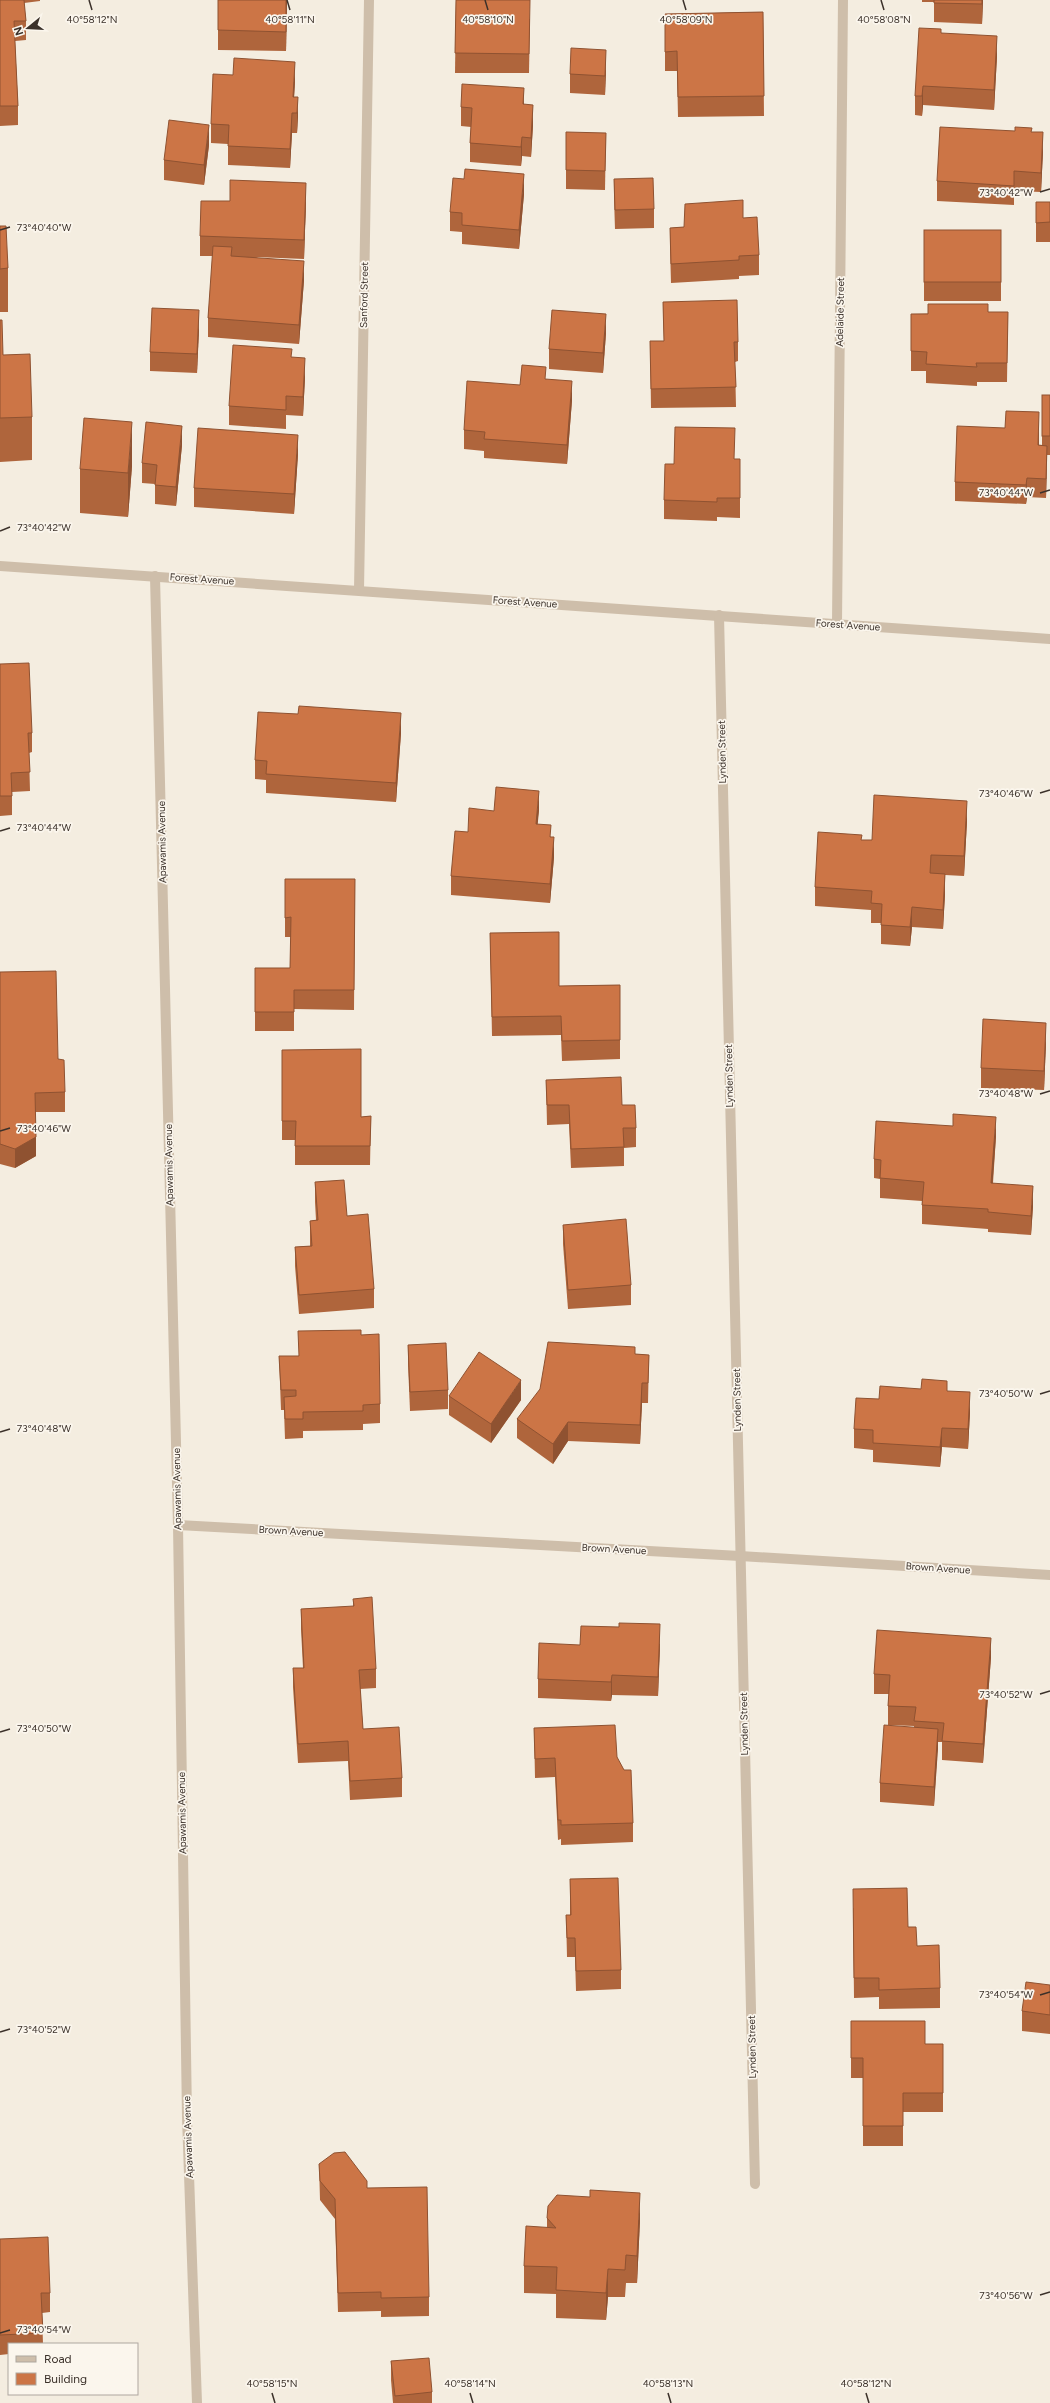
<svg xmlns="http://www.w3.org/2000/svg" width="1050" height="2403" font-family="Figtree,sans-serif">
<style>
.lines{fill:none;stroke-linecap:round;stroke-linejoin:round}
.minor{stroke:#cebeaa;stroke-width:10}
.wall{fill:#af653c}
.shaded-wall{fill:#8f5231}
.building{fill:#cc7546;stroke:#8f5231}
.ticks{fill:none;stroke:#3b312a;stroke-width:1.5}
.labels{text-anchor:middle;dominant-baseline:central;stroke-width:3.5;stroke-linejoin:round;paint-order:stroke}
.street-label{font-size:10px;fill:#3b312a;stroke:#fbf6ed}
.ticks-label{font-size:10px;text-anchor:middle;fill:#3b312a;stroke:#fbf6ed;stroke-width:3.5;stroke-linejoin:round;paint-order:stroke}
</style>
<rect width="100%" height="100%" fill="#f4ede0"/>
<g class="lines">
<g class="minor">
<path d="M0 566 1050 639"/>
<path d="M155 576 178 1525 187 2117 197 2403"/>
<path d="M359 590 369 0"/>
<path d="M719 615 755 2184"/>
<path d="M837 624 843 0"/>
<path d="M178 1525 740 1556 1050 1575"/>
</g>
</g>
<g class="wall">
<path d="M0 0H40V1L24 3 26 21V40L15 41 18 106V125L0 126Z"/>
<path d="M218 0H287L286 51 218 50Z"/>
<path d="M456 0 530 19 529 73H455Z"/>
<path d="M922 0H983L982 24 934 22V2H922Z"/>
<path d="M763 12 764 116 678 117 677 71H665V14Z"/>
<path d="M941 33 997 56 994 110 923 105 922 116 915 115V96Z"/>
<path d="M606 70 605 95 570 93V74Z"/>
<path d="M295 81 294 97 298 116 297 133H292L290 168 228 165V144L211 143V124Z"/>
<path d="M524 104 533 125 531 157 522 156 521 166 470 162V143L471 127 461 126V107Z"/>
<path d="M1015 131 1032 132 1043 151 1041 192 1014 191V205L937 201V181Z"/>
<path d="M606 133 605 190 566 189V170Z"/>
<path d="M209 145 204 185 164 180V160Z"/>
<path d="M614 179 654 209V228L615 229 614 198Z"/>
<path d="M524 194 519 249 462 244V232L450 231V212Z"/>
<path d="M306 202 304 259 256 257 304 280 299 344 208 337V318L213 256H200V236Z"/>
<rect x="1036" y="202" width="14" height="40"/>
<path d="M743 218 759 255V275L739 276V279L671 283 670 247V228L684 227Z"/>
<path d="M0 226 8 268V312H0Z"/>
<rect x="924" y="230" width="77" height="71"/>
<path d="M663 302 738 342V361L735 362 736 407 651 408 650 341H664Z"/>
<path d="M988 312H1008L1007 382H977V386L926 383V371H911V314Z"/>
<path d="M0 320 3 355 32 417V460L0 462Z"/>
<path d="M199 329 197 373 150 371V352Z"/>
<path d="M606 333 603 373 549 369V349Z"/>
<path d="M292 357 305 377 303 416 286 415V429L229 425V406Z"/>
<path d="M546 379 572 400 567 464 484 458V451L464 449V430L520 385Z"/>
<path d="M1042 395H1050V455H1047L1046 498 1027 497 1026 504 955 501V482L1039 432V445H1042Z"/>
<path d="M182 445 176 506 155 504V484L142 483V463Z"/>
<path d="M298 454 294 514 194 507V488Z"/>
<path d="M734 459 740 478V518L717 517V521L664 519V500L674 464Z"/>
<path d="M132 466 128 517 80 513V469Z"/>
<path d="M0 664 32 733V752L29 753 30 791 12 792V815L0 816Z"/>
<path d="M401 733 396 802 266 793V780L255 779V760Z"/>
<path d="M539 810 537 824 551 837 554 857 550 903 451 895V876L468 832 494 811Z"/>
<path d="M967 821 964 876 945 875V894L943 929 912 927 910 946 881 944V923H871V910L815 906V887L862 840H872Z"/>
<path d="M285 879H355L354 1010 294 1009V1031H255V1012L290 968 291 937H285Z"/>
<path d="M490 933 559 986 620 985V1059L562 1061 561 1035 492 1036Z"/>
<path d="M0 972 58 1059 65 1092V1112H35L36 1156 15 1168 0 1164Z"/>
<path d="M1046 1042 1044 1090 981 1088V1068Z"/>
<path d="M282 1050 361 1117 371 1116 370 1165H295V1140H282Z"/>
<path d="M546 1080 622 1105 636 1128V1147L624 1148V1166L571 1168 569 1124 547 1125Z"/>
<path d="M996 1136 993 1183 1033 1206 1031 1235 988 1232V1229L922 1224V1201L880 1198V1179L874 1178V1159Z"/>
<path d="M315 1182 374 1289V1308L299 1314 295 1266V1247L310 1246V1221L316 1220 315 1202Z"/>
<path d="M563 1225 631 1285V1305L568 1309 563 1244Z"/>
<path d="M361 1335 380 1404V1423L363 1424V1430L303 1431V1438L285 1439 284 1410H281L279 1356H298Z"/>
<path d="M408 1345 448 1390V1409L410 1411 408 1364Z"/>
<path d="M635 1354 649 1355 648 1403H642L640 1444 568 1441 553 1464 517 1438V1419Z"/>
<path d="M947 1391 970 1412 968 1449 942 1447 940 1467 873 1462V1450L854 1448V1429L879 1399Z"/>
<path d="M449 1396 521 1400 491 1443 449 1415Z"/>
<path d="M353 1599 376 1669V1688L360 1689 363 1729 402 1778V1797L350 1800 348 1761 298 1763 293 1687V1668H303L301 1629V1609L353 1607Z"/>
<path d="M660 1644 658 1696 612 1695 611 1701 538 1698V1679L580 1645Z"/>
<path d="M991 1657 983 1763 942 1760V1742H938L934 1806 880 1802V1783L914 1728V1726L888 1725V1706L889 1694H874V1674Z"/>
<path d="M534 1728 617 1757 633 1823V1842L561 1845V1839L558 1840 555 1777 535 1778Z"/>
<path d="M570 1879 621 1970V1989L576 1991 575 1957H567L566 1915H570Z"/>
<path d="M853 1908 908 1927 917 1946 940 1988V2008L879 2009V1997L854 1998Z"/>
<path d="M1050 1985V2034L1022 2031V2011Z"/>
<path d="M851 2021 925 2044H943V2112H903V2146H863V2078H851Z"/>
<path d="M319 2164 367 2188 429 2297V2316L381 2317V2311L338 2312 335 2219 320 2200Z"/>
<path d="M547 2218 640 2220 637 2283H626L625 2297H608L606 2320 556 2318V2294L524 2293V2266L547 2227Z"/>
<path d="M0 2239 50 2293V2312L42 2313 43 2344H9V2354L0 2355Z"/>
<path d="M391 2361 432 2392V2403H393L391 2380Z"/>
</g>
<g class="shaded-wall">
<path d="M286 0H287L286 51Z"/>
<path d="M982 0H983L982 24Z"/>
<path d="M997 36V56L994 110V90Z"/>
<path d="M606 50V70L605 95V76Z"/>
<path d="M295 62V81L293 116V97Z"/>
<path d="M923 86V105L922 116V96Z"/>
<path d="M524 88V108L523 104Z"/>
<path d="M298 97V116L297 133V113Z"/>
<path d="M533 105V125L531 157V138Z"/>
<path d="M292 113V133L290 168V149Z"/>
<path d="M209 125V145L204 185V165Z"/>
<path d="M1043 132V151L1041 192V173Z"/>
<path d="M522 137V156L521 166V147Z"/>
<path d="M524 174V194L519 249V230Z"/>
<path d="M306 183V202L304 259V240Z"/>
<path d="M304 261V280L299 344V325Z"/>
<path d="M199 310V329L197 373V354Z"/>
<path d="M606 314V333L603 373V353Z"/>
<path d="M305 358V377L303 416V397Z"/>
<path d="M572 381V400L567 464V445Z"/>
<path d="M1039 412V432L1038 465V445Z"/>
<path d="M132 422V466L128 517V473Z"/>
<path d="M182 426V445L176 506V487Z"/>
<path d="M298 435V454L294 514V494Z"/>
<path d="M1047 446V465L1046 498V479Z"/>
<path d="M1027 478V497L1026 504V485Z"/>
<path d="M401 713V733L396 802V783Z"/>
<path d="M539 791V810L536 843V824Z"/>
<path d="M967 801V821L964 876V856Z"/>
<path d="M554 837V857L550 903V884Z"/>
<path d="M945 874V894L943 929V910Z"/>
<path d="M912 907V927L910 946V927Z"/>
<path d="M1046 1023V1042L1044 1090V1071Z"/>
<path d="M996 1117V1136L991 1203V1183Z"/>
<path d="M36 1137V1156L15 1168V1149Z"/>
<path d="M1033 1186V1206L1031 1235V1216Z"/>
<path d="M521 1380V1400L491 1443V1424Z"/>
<path d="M642 1383V1403L640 1444V1425Z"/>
<path d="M970 1392V1412L968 1449V1429Z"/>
<path d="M568 1422V1441L553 1464V1444Z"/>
<path d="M942 1428V1447L940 1467V1447Z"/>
<path d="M660 1624V1644L658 1696V1677Z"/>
<path d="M991 1638V1657L983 1763V1744Z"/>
<path d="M612 1675V1695L611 1701V1682Z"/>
<path d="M938 1729V1749L934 1806V1787Z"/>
<path d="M640 2193V2220L637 2283V2256Z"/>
<path d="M608 2269V2297L606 2320V2293Z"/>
</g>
<g class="building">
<path d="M0 0H24L26 21H14L18 106H0Z"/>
<path d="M218 0H286V32L218 30Z"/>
<path d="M456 0H530L529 54 455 53Z"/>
<path d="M934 0H982V4L934 3Z"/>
<path d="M763 12 764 96 678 97 677 51 665 52V14Z"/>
<path d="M919 28 941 29V33L997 36 994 90 923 86 922 96H915Z"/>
<path d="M571 48 606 50 605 76 570 74Z"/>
<path d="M234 58 295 62 293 97H298L297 113H292L290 149 228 146 229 125 211 124 213 74 233 75Z"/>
<path d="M462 84 524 88 523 104 533 105 531 138 522 137 521 147 470 143 472 108 461 107Z"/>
<path d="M169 120 209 125 204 165 164 160Z"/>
<path d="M940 127 1015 131V127L1032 128 1031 132H1043L1041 173 1014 171V186L937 181Z"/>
<path d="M566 132 606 133 605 171 566 170Z"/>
<path d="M465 169 524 174 519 230 462 225V213L450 212 453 178 464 179Z"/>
<path d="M653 178 654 209 615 210 614 179Z"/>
<path d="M230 180 306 183 304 240 200 236 201 201H230Z"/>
<path d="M743 200V218L757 217 759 255 739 256V260L671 264 670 228 684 227 685 204Z"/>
<path d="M1036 202H1050V222L1036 223Z"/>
<path d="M0 226H6L8 268 0 269Z"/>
<rect x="924" y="230" width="77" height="52"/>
<path d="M213 246 232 247 231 256 304 261 299 325 208 318Z"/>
<path d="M737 300 738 342H734L736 387 651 389 650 341H664L663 302Z"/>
<path d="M928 304H988V312H1008L1007 363H976L977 367 926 364 927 352 911 351V314H928Z"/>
<path d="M152 308 199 310 197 354 150 352Z"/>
<path d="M552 310 606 314 603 353 549 349Z"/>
<path d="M0 320H2L3 355 30 354 32 417 0 418Z"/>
<path d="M233 345 292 349 291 357 305 358 303 397 286 396V410L229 406Z"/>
<path d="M522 365 546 367 545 379 572 381 567 445 484 439 485 432 464 430 467 381 520 385Z"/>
<rect x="1042" y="395" width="8" height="41"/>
<path d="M1006 411 1039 412 1038 445 1047 446 1046 479 1027 478 1026 485 955 482 957 426 1005 428Z"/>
<path d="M84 418 132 422 128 473 80 469Z"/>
<path d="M146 422 182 426 176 487 155 485 157 465 142 463Z"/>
<path d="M675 427 735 428 734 459H740V498H717V502L664 500 665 464H674Z"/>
<path d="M198 428 298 435 294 494 194 488Z"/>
<path d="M29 663 32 733H28L30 772 11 773 12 796H0V664Z"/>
<path d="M299 706 401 713 396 783 266 774 267 761 255 760 258 712 298 714Z"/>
<path d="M496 787 539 791 536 824 551 825 550 837H554L550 884 451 876 455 831 468 832 469 808 494 811Z"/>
<path d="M874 795 967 801 964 856 931 855 930 873 945 874 943 910 912 907 910 927 881 925 882 904 871 903 872 891 815 887 818 832 862 835 861 840H872Z"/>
<path d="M285 879H355L354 990H294V1012H255V968H290L291 917 285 918Z"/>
<path d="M559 932V986L620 985V1040L562 1041 561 1016 492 1017 490 933Z"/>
<path d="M56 971 58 1059 64 1060 65 1092 35 1093 36 1137 15 1149 0 1144V972Z"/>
<path d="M983 1019 1046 1023 1044 1071 981 1068Z"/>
<path d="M361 1049V1117L371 1116 370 1146H295L296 1121H282V1050Z"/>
<path d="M621 1077 622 1105H635L636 1128H623L624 1147 571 1149 569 1105H547L546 1080Z"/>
<path d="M953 1114 996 1117 991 1183 1033 1186 1031 1216 988 1212V1209L922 1205 924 1182 880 1178 881 1160 874 1159 876 1121 953 1126Z"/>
<path d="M344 1180 347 1216 368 1214 374 1289 299 1295 295 1247 312 1246 310 1221 318 1220 315 1182Z"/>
<path d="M626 1219 631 1285 568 1290 563 1225Z"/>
<path d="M361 1330V1335L379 1334 380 1404 363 1405V1411L303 1412V1419H285L284 1397 296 1396V1390H281L279 1356H299L298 1331Z"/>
<path d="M548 1342 635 1347V1354L649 1355 648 1383H642L640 1425 568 1422 553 1444 517 1419 540 1389Z"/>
<path d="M446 1343 448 1390 410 1392 408 1345Z"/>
<path d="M479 1352 521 1380 491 1424 449 1396Z"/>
<path d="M922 1379 947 1381V1391L970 1392 968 1429 942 1428 940 1447 873 1443V1430L854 1429 856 1398 879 1399 880 1386 921 1389Z"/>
<path d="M372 1597 376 1669 359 1670 363 1729 399 1727 402 1778 350 1781 348 1741 298 1744 293 1668H304L301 1609 354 1606 353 1599Z"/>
<path d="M619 1623 660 1624 658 1677 612 1675 611 1682 538 1679 539 1643 580 1645 581 1626 619 1627Z"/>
<path d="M877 1630 991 1638 983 1744 942 1741 944 1723 914 1721 916 1707 888 1706 890 1675 874 1674Z"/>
<path d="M615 1725 617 1757 624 1770H631L633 1823 561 1825V1820H558L555 1758 535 1759 534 1728Z"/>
<path d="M884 1725 938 1729 934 1787 880 1783Z"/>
<path d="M618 1878 621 1970 576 1971 575 1938H567L566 1915H571L570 1879Z"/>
<path d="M907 1888 908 1927H916L917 1946 939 1945 940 1988 879 1990V1978H854L853 1889Z"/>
<path d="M1026 1982 1050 1985V2015L1022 2011Z"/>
<path d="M851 2021H925V2044H943V2093H903V2126H863V2058H851Z"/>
<path d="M345 2152 367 2181V2188L427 2187 429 2297 381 2298V2292L338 2293 335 2199 320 2181 319 2164 334 2153Z"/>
<path d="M590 2190 640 2193 637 2256 626 2255 625 2270 608 2269 606 2293 556 2290 557 2267 524 2266 526 2226 556 2228 547 2218 548 2206 557 2195 590 2197Z"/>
<path d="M48 2237 50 2293H41L43 2333 0 2335V2239Z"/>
<path d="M429 2358 432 2392 395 2396 391 2361Z"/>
</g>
<path class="ticks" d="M89 0 92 10M287 0 290 10M485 0 488 10M683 0 686 10M881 0 884 10M1040 192 1050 189M0 230 10 227M1040 493 1050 490M0 531 10 527M1040 793 1050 790M0 831 10 828M1040 1094 1050 1091M0 1131 10 1128M1040 1394 1050 1391M0 1432 10 1429M1040 1694 1050 1691M0 1732 10 1729M1040 1995 1050 1992M0 2032 10 2029M1040 2295 1050 2292M0 2333 10 2330M272 2393 275 2403M470 2393 473 2403M668 2393 671 2403M866 2393 869 2403"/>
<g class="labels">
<g class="street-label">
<text transform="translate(364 295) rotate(-89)">Sanford Street</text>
<text transform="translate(840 312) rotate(-89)">Adelaide Street</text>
<text transform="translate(202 579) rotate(4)">Forest Avenue</text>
<text transform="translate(525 602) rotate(4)">Forest Avenue</text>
<text transform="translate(848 625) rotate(4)">Forest Avenue</text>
<text transform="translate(722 752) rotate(-91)">Lynden Street</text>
<text transform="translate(162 842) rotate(-91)">Apawamis Avenue</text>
<text transform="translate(729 1076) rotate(-91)">Lynden Street</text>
<text transform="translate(169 1165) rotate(-91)">Apawamis Avenue</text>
<text transform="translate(737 1400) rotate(-91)">Lynden Street</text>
<text transform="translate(177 1489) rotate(-91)">Apawamis Avenue</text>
<text transform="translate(291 1531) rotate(3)">Brown Avenue</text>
<text transform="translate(614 1549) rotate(3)">Brown Avenue</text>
<text transform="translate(938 1568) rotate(4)">Brown Avenue</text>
<text transform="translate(744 1724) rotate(-91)">Lynden Street</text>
<text transform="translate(182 1813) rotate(-91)">Apawamis Avenue</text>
<text transform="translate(752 2047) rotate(-91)">Lynden Street</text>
<text transform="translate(188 2137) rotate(-92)">Apawamis Avenue</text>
</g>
</g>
<g class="ticks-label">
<text x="92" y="23">40°58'12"N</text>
<text x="290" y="23">40°58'11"N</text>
<text x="488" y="23">40°58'10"N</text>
<text x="686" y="23">40°58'09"N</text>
<text x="884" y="23">40°58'08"N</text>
<text x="1006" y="196">73°40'42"W</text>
<text x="44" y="231">73°40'40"W</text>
<text x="1006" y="496">73°40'44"W</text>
<text x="44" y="531">73°40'42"W</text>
<text x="1006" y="797">73°40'46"W</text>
<text x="44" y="831">73°40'44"W</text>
<text x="1006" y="1097">73°40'48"W</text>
<text x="44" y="1132">73°40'46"W</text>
<text x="1006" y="1397">73°40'50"W</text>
<text x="44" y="1432">73°40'48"W</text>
<text x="1006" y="1698">73°40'52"W</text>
<text x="44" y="1732">73°40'50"W</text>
<text x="1006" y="1998">73°40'54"W</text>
<text x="44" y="2033">73°40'52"W</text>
<text x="1006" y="2299">73°40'56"W</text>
<text x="44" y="2333">73°40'54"W</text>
<text x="272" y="2387">40°58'15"N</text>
<text x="470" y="2387">40°58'14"N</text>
<text x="668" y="2387">40°58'13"N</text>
<text x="866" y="2387">40°58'12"N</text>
</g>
<rect x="8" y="2343" width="130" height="52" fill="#fbf6ed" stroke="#aea79f"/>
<rect x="16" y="2356" width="20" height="6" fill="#cebeaa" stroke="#aea79f"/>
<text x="44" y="2363" font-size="12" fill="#3b312a">Road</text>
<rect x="16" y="2373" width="20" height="12" fill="#cc7546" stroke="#aea79f"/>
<text x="44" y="2383" font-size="12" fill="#3b312a">Building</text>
<g transform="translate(28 28) rotate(252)" stroke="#fbf6ed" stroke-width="3" paint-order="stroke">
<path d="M0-3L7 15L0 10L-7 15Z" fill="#3b312a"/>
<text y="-6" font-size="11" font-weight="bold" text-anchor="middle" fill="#3b312a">N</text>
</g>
</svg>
